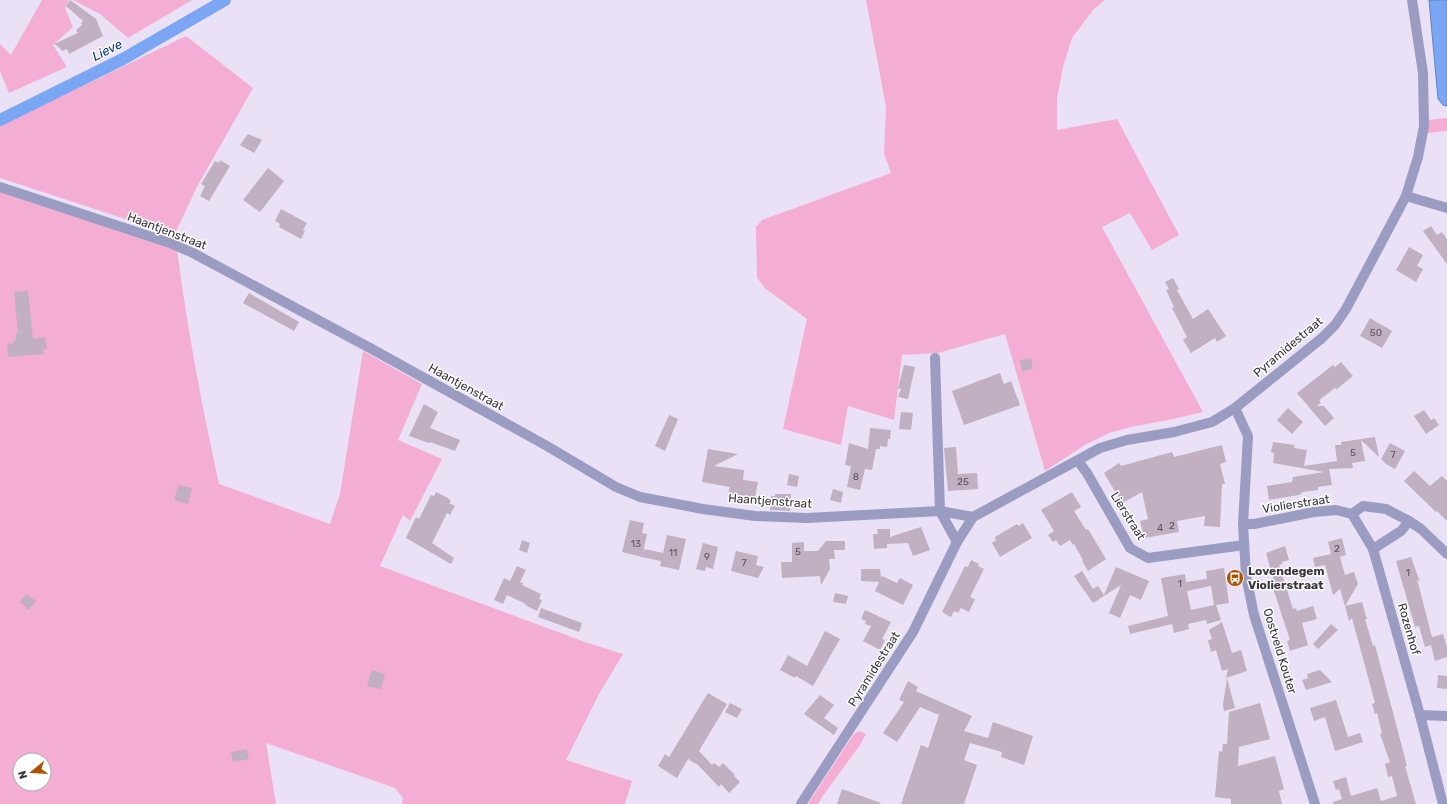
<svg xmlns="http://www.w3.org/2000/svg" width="1447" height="804" font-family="Rubik,sans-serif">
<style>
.green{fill:#f4aed3;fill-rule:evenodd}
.water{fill:#7aa6f3;stroke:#6684bc}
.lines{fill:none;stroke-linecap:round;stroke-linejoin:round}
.canal{stroke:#7aa6f3;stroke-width:12}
.building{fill:#c0b0c1;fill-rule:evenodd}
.street{stroke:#9a9cc2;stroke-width:10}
.labels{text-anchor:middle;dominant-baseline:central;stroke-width:3;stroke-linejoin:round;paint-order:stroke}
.number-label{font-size:10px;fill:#5a535e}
.street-label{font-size:12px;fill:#38343d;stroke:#fff}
.poi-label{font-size:12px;font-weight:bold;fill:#38343d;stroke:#fff;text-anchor:start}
.water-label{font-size:13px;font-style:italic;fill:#013289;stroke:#fff}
</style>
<rect width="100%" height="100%" fill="#eae1f6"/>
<g class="green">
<path d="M42 0H69L65 8 73 27 53 45 67 67 9 93 0 71V44L11 55Z"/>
<path d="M73 0H192L128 38 100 14Z"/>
<path d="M866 0H1105L1093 10 1072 38 1063 67 1057 99V130L1117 119 1179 235 1152 250 1130 213 1102 227 1203 412 1173 419 1131 427 1109 433 1085 445 1045 471 1005 334 938 353 902 355 894 420 848 406 841 445 783 429 807 319 766 289 757 278 756 227 762 220 891 173 884 153 886 107Z"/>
<path d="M186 36 253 88 198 185 174 235 0 178V126Z"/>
<path d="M1447 118V131L1427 133 1428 120Z"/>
<path d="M0 190 177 249C187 328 202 406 219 484L330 524 340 494 363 351 422 384 398 440 442 459 410 521 403 515 380 566 585 642 623 654 599 694 566 760 632 781 625 804H402L403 798 395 788 266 743 276 804H0ZM20 760H44V784H20Z"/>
<path d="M860 731 866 734 860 745 822 797 818 804H808L853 735 857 732Z"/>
</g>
<path class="water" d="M1429 0H1447V106L1443 105 1438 99Z"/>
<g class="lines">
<path class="canal" d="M0 120 123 59 225 0"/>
</g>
<g class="building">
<path d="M70 0 96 19 103 36 69 54 67 49 62 51 60 48 54 44 78 33 76 30 82 25 81 23 83 21 66 6Z"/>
<path d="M248 134 262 140 254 153 240 145Z"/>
<path d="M220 160 230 166 209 201 200 196 205 186 201 184 215 161 219 163Z"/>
<path d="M268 168 284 181 260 212 243 200Z"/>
<path d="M281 209 307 223 303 230 305 231 301 239 279 227 280 224 275 221Z"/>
<path d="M1431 226 1437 235 1442 232 1447 239V264L1423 231Z"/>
<path d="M1409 247 1423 255 1417 266 1423 269 1416 282 1396 270Z"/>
<path d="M1173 278 1179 289 1177 290 1193 319 1208 309 1226 336 1217 342 1215 338 1191 353 1183 340 1187 337 1172 308 1174 307 1166 290 1169 289 1165 282Z"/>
<path d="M28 291 33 339 45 337 47 349 43 350 44 354 8 357 7 344 14 343V340H16V334L18 333 14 292Z"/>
<path d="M249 293 299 322 294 331 243 303Z"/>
<path d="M1370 318 1392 331 1382 348 1360 336Z"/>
<path d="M1031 358 1033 369 1022 371 1020 360Z"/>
<path d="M1341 362 1353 376 1337 389 1335 388 1319 400 1321 403 1317 406H1324L1334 418 1325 426 1297 393 1333 365 1335 367Z"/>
<path d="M904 365 915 367 908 399 898 397 901 389 898 388Z"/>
<path d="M1000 373 1004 384 1011 381 1020 405 964 425 952 391Z"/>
<path d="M424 404 438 412 430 428 460 440 455 451 430 442 429 443 409 436Z"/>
<path d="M1288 408 1303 422 1292 434 1277 420Z"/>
<path d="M1424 410 1431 420 1434 418 1439 425 1426 434 1414 416Z"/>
<path d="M901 412 913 413 911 430 899 429Z"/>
<path d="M669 415 678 419 665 451 655 446Z"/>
<path d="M870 428 891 430 890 439H888L887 447 880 446V449H876L872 470 865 469 860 490 847 487 851 466 845 465 849 443 868 449Z"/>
<path d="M1375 437 1379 457 1361 440 1365 461 1352 463 1353 468 1329 469 1332 485 1318 487V490L1303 492 1299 495 1269 500 1267 486 1292 482 1293 477 1324 472 1273 463 1274 453 1271 452 1273 442 1295 445 1294 448 1307 450 1304 466 1337 461 1335 445H1341V442Z"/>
<path d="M1390 443 1405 451 1395 469 1386 464 1381 459Z"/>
<path d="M1222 445 1226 462 1220 464 1225 484H1222L1220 527 1204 526 1205 516 1177 521 1179 532 1144 538 1140 521 1148 519 1142 492 1122 503 1104 473 1119 463 1121 466 1172 452 1174 457Z"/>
<path d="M956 447 958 474 977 473 978 489 948 491 944 448Z"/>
<path d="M708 449 738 454 714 466 744 470 743 480 758 482 755 497 728 494 730 487 702 482Z"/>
<path d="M1414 471 1430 486 1442 476 1447 481V521L1437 511 1436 512 1404 481Z"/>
<path d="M789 474 799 476 797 487 787 485Z"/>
<path d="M178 485 192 488 188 504 174 500Z"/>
<path d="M833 489 843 492 841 503 830 500Z"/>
<path d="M436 492 448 498 451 501 449 503 455 506 450 515 447 513 432 543 454 558 451 564 406 538 416 517 419 519 431 495 434 496Z"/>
<path d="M1072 492 1081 507 1074 511 1086 530 1088 529 1106 559 1088 571 1082 561 1083 560 1074 544 1073 545 1070 540 1060 546 1056 540 1053 542 1048 535 1054 531 1041 510Z"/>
<path d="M775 494H791L790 511 770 510 771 496H775Z"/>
<path d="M630 520 644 523 642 533 647 534 642 557 622 552Z"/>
<path d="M1023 523 1032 538 1000 557 992 543 996 540 995 537 1017 524 1019 526Z"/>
<path d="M921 527 930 550 913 556 908 543 887 544V548L874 549 873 534H878L877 529H890V537Z"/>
<path d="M667 535 686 539 679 570 660 566 661 561 642 557 644 549 663 553Z"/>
<path d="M1342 538 1346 555 1340 557 1345 575 1354 572 1358 584 1345 606 1340 589 1333 595 1325 565 1315 567 1313 558 1331 554 1328 542Z"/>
<path d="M522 540 530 543 527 553 519 550Z"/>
<path d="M826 541H845V550H834L835 559H829L830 569 821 585 820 576 782 578 781 562H792V543L804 542V551H818Z"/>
<path d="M703 543 718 547 713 569 706 567 705 571 696 569Z"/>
<path d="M1285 546 1289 560 1282 562V564L1279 565 1293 609 1296 608 1297 611 1313 606 1317 619 1302 623 1308 645 1290 651 1287 641 1290 640 1271 582 1274 581 1266 553Z"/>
<path d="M736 551 758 556 756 565 764 567 758 578 731 571Z"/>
<path d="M1411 557 1420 582 1417 579 1432 637 1443 634 1447 647V657L1435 661 1431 645 1425 647 1419 626 1415 627 1396 561Z"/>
<path d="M971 560 979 564 978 566 984 569 970 597 975 599 969 612 961 608 958 613 954 611 951 617 942 612 965 566 968 567Z"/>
<path d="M517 566 526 570 520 582 523 583 522 585 541 594 539 599 542 600 537 611 525 605 526 604 507 595 503 604 494 600 504 578 510 581Z"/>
<path d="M1116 567 1149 581 1141 600 1130 595 1120 618 1109 613 1121 585 1093 603 1074 576 1082 571 1093 589 1098 586 1104 595Z"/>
<path d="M1224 568 1229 603 1216 605 1221 620 1207 624 1206 620 1188 624 1189 629 1174 633 1172 624 1130 634 1128 626 1168 616 1161 578 1185 574 1186 582 1207 579 1206 571ZM1211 586 1214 605 1191 610 1187 591Z"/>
<path d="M861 569H880L881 578 882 576 897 583 900 578 913 585 903 605 875 591 879 582 861 581Z"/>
<path d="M835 593 848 596 846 604 833 602Z"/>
<path d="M26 594 36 601 29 610 20 602Z"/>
<path d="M1362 602 1367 619H1365L1373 646 1375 645 1391 705 1407 766H1405L1416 804H1333V802L1342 799 1339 789 1336 790 1333 781 1346 777 1351 796 1377 788 1381 801 1397 796 1392 776 1388 777 1385 764 1390 762 1380 734 1382 733 1377 713 1375 714 1372 704 1375 703 1352 618 1349 621 1345 606Z"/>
<path d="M541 608 582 623 579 632 538 617Z"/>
<path d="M865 610 891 622 882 639 885 640 880 650 863 641 871 626 865 624 866 621 861 619Z"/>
<path d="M1222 622 1232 653 1241 650 1247 671 1226 678 1228 669 1222 671 1216 650 1211 652 1208 640 1212 639 1209 630Z"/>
<path d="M1331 624 1338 630 1318 649 1313 644Z"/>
<path d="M825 631 840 639 813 686 796 676 795 678 780 670 788 655 807 666Z"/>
<path d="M372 670 385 674 381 689 367 686Z"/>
<path d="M1320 670 1332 682 1306 690 1302 680 1308 678 1307 674Z"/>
<path d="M1438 675 1447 676V689L1437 688Z"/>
<path d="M1227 678 1235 708 1224 711 1223 705Z"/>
<path d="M908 681 918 687 916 691 972 716 964 731 988 738 993 722 1033 736 1024 765 1001 757 1002 752 970 743 964 760 977 765 964 804H901L921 745 928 748 939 715 920 707 897 742 883 733 904 702 899 700Z"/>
<path d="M708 693 727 704 699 751 712 765 714 763 719 767 723 763 735 775 734 776 740 782 729 793 721 784 719 787 698 765 688 759 677 778 658 766 665 754 669 757Z"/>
<path d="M820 695 834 705 824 718 838 728 834 735 804 714Z"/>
<path d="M1336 700 1348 737 1360 733 1363 742 1335 751 1325 717 1314 721 1310 708Z"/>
<path d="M730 703 742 709 737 718 725 712Z"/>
<path d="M1260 703 1270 739 1239 747 1238 766 1275 756 1284 789 1279 791 1282 804H1231V799L1215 797 1219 751 1222 752 1223 744H1227L1229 712Z"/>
<path d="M247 749 249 759 233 762 231 752Z"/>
<path d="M842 789 881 803 880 804H837Z"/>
</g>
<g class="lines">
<g class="street">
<path d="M0 187 170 243 193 253 370 348 547 446 616 487 640 497 703 509 755 516 807 518 940 511 973 517"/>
<path d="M1406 196 1447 208"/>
<path d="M935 358 940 511 957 542"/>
<path d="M1235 408 1248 436 1243 524 1246 576 1254 615 1315 804"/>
<path d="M1078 461 1087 473 1130 548 1148 558 1244 545"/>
<path d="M1363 506 1386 509 1409 521 1401 531 1373 549 1352 514Z"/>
<path d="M1409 521 1421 529 1447 554"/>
<path d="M1243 524H1254L1314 512 1336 510 1352 514"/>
<path d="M1373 549 1420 715"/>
<path d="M801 804 913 632 957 542 973 517 1100 448 1127 440 1174 432 1212 422 1235 408 1322 338 1335 325 1346 309 1406 196 1418 157 1424 126 1423 73 1412 0"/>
<path d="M1443 804 1420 715 1447 716"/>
</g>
</g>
<defs>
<g id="bus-disc" transform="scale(0.9)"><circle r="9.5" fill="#b05102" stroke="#fff"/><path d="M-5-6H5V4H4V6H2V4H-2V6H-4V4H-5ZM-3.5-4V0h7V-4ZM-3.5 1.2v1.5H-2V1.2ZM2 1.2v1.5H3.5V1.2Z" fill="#fff"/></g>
</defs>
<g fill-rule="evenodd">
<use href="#bus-disc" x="1235" y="578"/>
</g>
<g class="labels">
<g class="number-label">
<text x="1376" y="333">50</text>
<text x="1353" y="453">5</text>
<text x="1393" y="455">7</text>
<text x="856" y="477">8</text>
<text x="963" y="482">25</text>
<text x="1172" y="526">2</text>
<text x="1160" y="528">4</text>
<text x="636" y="544">13</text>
<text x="1337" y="549">2</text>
<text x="798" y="552">5</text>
<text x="673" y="553">11</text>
<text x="707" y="557">9</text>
<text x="744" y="563">7</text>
<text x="1408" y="573">1</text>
<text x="1180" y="584">1</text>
</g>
<g class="street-label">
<text transform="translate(167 231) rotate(21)">Haantjenstraat</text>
<text transform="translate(1288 347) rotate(-40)">Pyramidestraat</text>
<text transform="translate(466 387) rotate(29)">Haantjenstraat</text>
<text transform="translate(770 501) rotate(4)">Haantjenstraat</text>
<text transform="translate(1296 504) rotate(-9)">Violierstraat</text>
<text transform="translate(1128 516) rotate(58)">Lierstraat</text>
<text transform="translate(1409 629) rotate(74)">Rozenhof</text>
<text transform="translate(1280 651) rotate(73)">Oostveld Kouter</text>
<text transform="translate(874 669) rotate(-58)">Pyramidestraat</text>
</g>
<g class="poi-label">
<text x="1248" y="571">Lovendegem<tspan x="1248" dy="14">Violierstraat</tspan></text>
</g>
<g class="water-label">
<text transform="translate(107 50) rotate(-27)">Lieve</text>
</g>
</g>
<g transform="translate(32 772) rotate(252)"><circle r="19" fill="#ffffff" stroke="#afaeb1"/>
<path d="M0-3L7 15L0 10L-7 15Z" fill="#b05102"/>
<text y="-6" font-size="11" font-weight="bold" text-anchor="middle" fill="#38343d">N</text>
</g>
</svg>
